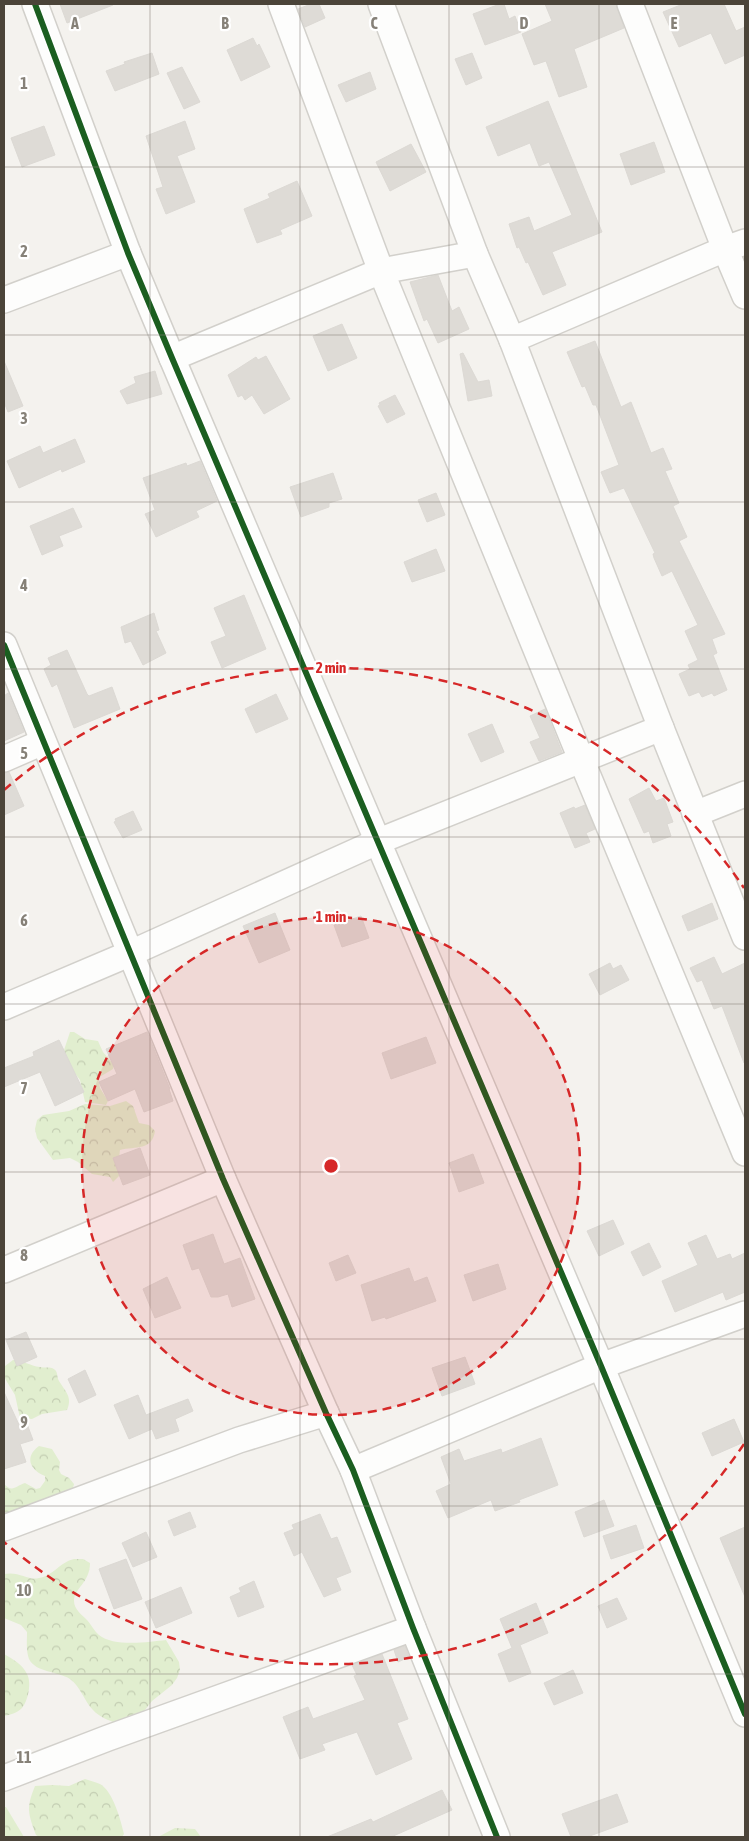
<svg xmlns="http://www.w3.org/2000/svg" width="749" height="1841" font-family="'Asap Condensed',sans-serif">
<style>
.forest{fill:url(#forest-crowns)}
.building{fill:#dedbd6;stroke:#dcd9d4}
.lines{fill:none;stroke-linecap:round;stroke-linejoin:round}
.minor-casing{stroke:#d2d0cb;stroke-width:28}
.minor{stroke:#fdfdfc;stroke-width:25}
.cycleway-casing{stroke:#fff;stroke-width:9}
.cycleway{stroke:#1b5e20;stroke-width:6}
.grid{fill:none;stroke:#868178;stroke-width:1;stroke-opacity:0.55}
.ring{fill:none;stroke:#d62828;stroke-width:2.5;stroke-dasharray:9 6}
.grid-label{font-size:16px;text-anchor:middle;font-weight:bold;fill:#868178;stroke:#fff;stroke-width:4.5;stroke-linejoin:round;paint-order:stroke}
.centre{fill:#d62828;stroke:#fff;stroke-width:2.5}
.ring-label{font-size:15px;text-anchor:middle;font-weight:bold;fill:#d62828;stroke:#fff;stroke-width:4.5;stroke-linejoin:round;paint-order:stroke}
</style>
<defs>
<pattern id="forest-crowns" width="20" height="18" patternUnits="userSpaceOnUse" patternTransform="scale(1.25)"><rect width="20" height="18" fill="#e1eecf"/><path d="M2 6a3 3 0 1 1 6 0M12 15a3 3 0 1 1 6 0" fill="none" stroke="#c3cdb2"/></pattern>
</defs>
<rect width="100%" height="100%" fill="#f4f2ee"/>
<g class="forest">
<path d="M70 1032H74L85 1039 98 1041 103 1052 114 1065 113 1069 98 1078 100 1088 108 1101 106 1105 85 1102 80 1080 71 1068 64 1050Z"/>
<path d="M126 1101 133 1106 139 1123 149 1125 155 1131C152 1151 136 1146 120 1150L119 1158V1176L113 1182 110 1177 92 1174 78 1162 70 1158 53 1160 37 1138 35 1129 37 1120 43 1115 69 1111 85 1104 110 1106Z"/>
<path d="M13 1360C23 1360 30 1366 40 1367 44 1368 48 1367 52 1368 59 1371 56 1376 59 1381 65 1391 73 1397 67 1410L42 1414 32 1419 20 1418 15 1395 4 1377 5 1366Z"/>
<path d="M39 1446 52 1449 60 1462 59 1470 61 1474 69 1478 74 1484 72 1492 9 1516 4 1512V1484C13 1493 15 1486 25 1483L36 1489 40 1488 45 1481V1476C30 1470 24 1457 39 1446Z"/>
<path d="M74 1559H83L90 1563C90 1583 74 1588 74 1601 74 1609 82 1615 87 1620 91 1624 94 1631 99 1635 113 1647 149 1642 166 1640L179 1662 180 1670 177 1678 172 1685 152 1701 141 1715 117 1724C109 1720 99 1717 93 1710 84 1701 81 1687 70 1679 58 1671 36 1673 29 1659 26 1651 27 1640 27 1632L21 1625 4 1618V1574C20 1571 28 1581 39 1578 53 1576 60 1562 74 1559Z"/>
<path d="M4 1654C13 1659 23 1665 27 1674 32 1683 28 1701 22 1708 17 1713 10 1715 4 1716Z"/>
<path d="M85 1779C90 1781 96 1782 100 1784 113 1791 121 1821 124 1834L122 1837H39L36 1835C28 1813 26 1808 35 1786L52 1785 69 1786Z"/>
<path d="M4 1807H6L24 1837H4Z"/>
<path d="M175 1828 195 1829 201 1837H158Z"/>
</g>
<g class="building">
<path d="M60 4H113V5L67 23Z"/>
<path d="M311 4H319L325 18 305 27 298 9Z"/>
<path d="M500 4H504L509 19 515 16 521 32 485 45 473 14Z"/>
<path d="M545 4H616L624 28 574 49 587 87 559 97 546 61 534 65 522 34 552 21Z"/>
<path d="M683 4H724L736 31 745 27V55L725 64 711 33 679 47 663 12Z"/>
<path d="M253 38 257 46 259 44 270 67 241 81 227 50Z"/>
<path d="M152 53 159 74 115 91 106 71 125 64 124 62Z"/>
<path d="M472 53 482 78 466 85 455 59Z"/>
<path d="M182 67 200 102 184 109 167 73Z"/>
<path d="M370 72 376 89 346 102 338 85Z"/>
<path d="M548 101 602 232 552 252 566 285 543 295 528 262 526 263 519 247 517 248 509 224 529 217 534 231 572 215 549 162 539 166 530 143 498 156 486 127Z"/>
<path d="M185 121 195 149 177 156 195 202 166 214 156 189 163 187 146 136Z"/>
<path d="M44 126 55 155 22 167 11 138Z"/>
<path d="M654 142 665 172 631 185 620 154Z"/>
<path d="M411 144 426 172 390 191 376 162Z"/>
<path d="M297 181 312 216 280 230 282 234 257 243 244 209 270 198 268 194Z"/>
<path d="M438 275 452 311 459 307 469 329 438 343 427 319 424 321 410 282Z"/>
<path d="M342 324 357 358 328 371 313 336Z"/>
<path d="M595 341 621 407 631 402 651 453 663 448 672 469 665 471 679 503 673 506 687 537 679 541 725 634 712 639 717 653 713 655 727 690 714 696 712 693 702 697 699 692 689 696 679 674 690 669 688 665 698 660 685 631 698 625 672 571 662 576 654 558 653 554 655 553 624 488 610 493 601 472 619 465 596 405H593L585 386 582 387 567 352Z"/>
<path d="M463 353 478 382 489 380 492 396 468 401 460 354Z"/>
<path d="M266 356 290 399 264 414 252 395 245 400 242 395 238 397 228 375 256 357 258 360Z"/>
<path d="M4 361 23 406 8 412 4 402Z"/>
<path d="M155 371 162 394 127 404 120 391 136 383 134 377Z"/>
<path d="M395 395 405 414 387 423 378 406 380 405 379 403Z"/>
<path d="M75 439 85 462 62 472 61 469 19 488 7 461 40 446 43 453Z"/>
<path d="M200 461 217 501 196 511 199 517 156 537 145 514 155 510 143 478 186 463 187 466Z"/>
<path d="M333 473 342 499 329 503V507L301 517 290 487Z"/>
<path d="M436 493 445 515 427 522 418 500Z"/>
<path d="M73 508 82 527 59 536 63 546 42 555 30 526Z"/>
<path d="M436 549 445 571 412 582 404 562Z"/>
<path d="M244 595 266 649 222 668 211 642 226 636 214 608Z"/>
<path d="M154 613 159 630 156 631 166 653 143 665 131 641 125 643 121 627Z"/>
<path d="M67 650 87 694 89 696 112 687 120 709 74 728 57 684 52 687 44 669 51 665 48 658Z"/>
<path d="M8 693 24 732 4 741V696Z"/>
<path d="M276 694 288 719 256 733 245 709Z"/>
<path d="M545 709 562 752 539 761 530 742 540 738 530 716Z"/>
<path d="M492 724 504 752 481 762 468 734Z"/>
<path d="M9 772 24 806 4 815V773Z"/>
<path d="M649 788 656 801 664 798 673 822 667 824 671 836 653 843 649 831 644 833 629 799Z"/>
<path d="M585 805 595 829 586 833 590 842 575 848 560 813 574 807 575 809Z"/>
<path d="M133 811 142 830 123 838 114 822 116 821 115 819Z"/>
<path d="M712 903 718 919 688 931 682 916Z"/>
<path d="M275 913 290 950 259 963 243 926Z"/>
<path d="M361 916 369 938 342 947 334 925Z"/>
<path d="M714 957 722 974 745 963V1063H744L722 1006 714 1009 702 980 697 982 690 968Z"/>
<path d="M610 963 613 969 621 965 629 980 600 995 589 974Z"/>
<path d="M147 1032 170 1089H169L173 1101 144 1112 135 1089 108 1101 99 1082 117 1074 106 1049Z"/>
<path d="M426 1037 436 1063 391 1079 382 1053Z"/>
<path d="M59 1040 84 1092 55 1106 40 1072 4 1087V1068L34 1056 33 1052Z"/>
<path d="M140 1148 150 1175 123 1185 113 1158Z"/>
<path d="M473 1154 484 1183 459 1192 449 1163Z"/>
<path d="M613 1220 624 1244 599 1256 587 1231Z"/>
<path d="M213 1234 224 1264 240 1258 255 1299 232 1307 228 1294 218 1297H211L199 1268 192 1270 183 1245Z"/>
<path d="M706 1235 717 1259 730 1254 732 1259 745 1253V1292L726 1300 723 1292 675 1312 662 1281 698 1265 688 1243Z"/>
<path d="M649 1243 661 1267 643 1276 631 1252Z"/>
<path d="M348 1255 356 1273 336 1281 329 1263Z"/>
<path d="M498 1264 506 1289 473 1301 464 1275Z"/>
<path d="M409 1268 414 1282 427 1277 436 1301 386 1319 385 1317 372 1321 361 1285Z"/>
<path d="M167 1277 181 1308 155 1318 143 1289Z"/>
<path d="M26 1332 37 1357 17 1366 6 1340Z"/>
<path d="M465 1357 475 1384 442 1396 432 1368Z"/>
<path d="M85 1370 96 1395 79 1403 68 1379Z"/>
<path d="M4 1392 20 1427 27 1424 33 1440 20 1444 26 1462 4 1469Z"/>
<path d="M138 1395 146 1415 188 1399 193 1411 175 1419 179 1431 156 1439 152 1429 129 1439 114 1405Z"/>
<path d="M734 1419 744 1442 712 1456 702 1433Z"/>
<path d="M541 1438 558 1485 519 1500 520 1502 495 1511 491 1500 448 1518 436 1491 451 1484 441 1457 459 1449 464 1461 501 1449 502 1453Z"/>
<path d="M604 1500 614 1526 584 1537 575 1512Z"/>
<path d="M190 1512 196 1527 174 1536 168 1521Z"/>
<path d="M320 1514 331 1539 337 1537 351 1572 336 1578 341 1590 324 1597 302 1552 294 1556 284 1533 294 1529 292 1525Z"/>
<path d="M636 1525 644 1548 611 1559 603 1536Z"/>
<path d="M745 1527V1597L720 1538Z"/>
<path d="M146 1532 157 1557 133 1567 122 1543Z"/>
<path d="M126 1559 142 1599 114 1609 99 1569Z"/>
<path d="M254 1581 264 1607 238 1617 230 1597 241 1592 239 1588Z"/>
<path d="M181 1587 192 1613 156 1628 145 1602Z"/>
<path d="M617 1598 627 1619 607 1628 598 1606Z"/>
<path d="M536 1603 548 1633 520 1645 531 1673 509 1682 498 1654 512 1648 500 1619Z"/>
<path d="M405 1646 409 1657 398 1662 394 1650Z"/>
<path d="M382 1654 408 1719 397 1723 412 1759 376 1775 357 1732 322 1744 325 1750 300 1759 283 1717 308 1707 313 1719 365 1700 354 1676 357 1675 352 1665Z"/>
<path d="M573 1670 583 1693 554 1705 544 1683Z"/>
<path d="M442 1790 452 1810 391 1837H327L371 1819 373 1822Z"/>
<path d="M617 1794 628 1822 587 1837H571L562 1814Z"/>
</g>
<g class="lines">
<g class="minor-casing">
<g id="minor">
<path d="M35 4 128 253 172 358 601 1366 745 1714"/>
<path d="M281 4 381 271 581 759 745 1153"/>
<path d="M381 4 475 254 512 340 661 728 745 937"/>
<path d="M630 4 725 249 745 296"/>
<path d="M4 300 128 253"/>
<path d="M512 340 725 249 745 242"/>
<path d="M172 358 381 271 475 254"/>
<path d="M4 645 223 1179 326 1413 353 1470 413 1628 497 1837"/>
<path d="M4 759 43 742"/>
<path d="M695 814 745 794"/>
<path d="M4 1007 131 953 379 841 661 728"/>
<path d="M4 1270 223 1179"/>
<path d="M353 1470 601 1366 745 1314"/>
<path d="M4 1528 239 1440 326 1413"/>
<path d="M4 1778 108 1738 413 1628"/>
</g>
</g>
<use href="#minor" class="minor"/>
<g class="cycleway-casing">
<g id="cycleway">
<path d="M35 4 128 253 172 358 601 1366 745 1714"/>
<path d="M4 645 223 1179 326 1413 353 1470 413 1628 497 1837"/>
</g>
</g>
<use href="#cycleway" class="cycleway"/>
</g>
<path class="grid" d="M150 4V1837M300 4V1837M449 4V1837M599 4V1837M4 167H745M4 335H745M4 502H745M4 669H745M4 837H745M4 1004H745M4 1172H745M4 1339H745M4 1506H745M4 1674H745"/>
<circle cx="331" cy="1166" r="249" fill="#d62828" fill-opacity=".12"/>
<g class="ring">
<circle cx="331" cy="1166" r="249"/>
<path d="M744 1444A498 498 0 0 1 4 1542M4 790A498 498 0 0 1 744 888"/>
</g>
<g class="grid-label">
<text x="75" y="29">A</text>
<text x="225" y="29">B</text>
<text x="374" y="29">C</text>
<text x="524" y="29">D</text>
<text x="674" y="29">E</text>
<text x="24" y="89">1</text>
<text x="24" y="257">2</text>
<text x="24" y="424">3</text>
<text x="24" y="591">4</text>
<text x="24" y="759">5</text>
<text x="24" y="926">6</text>
<text x="24" y="1094">7</text>
<text x="24" y="1261">8</text>
<text x="24" y="1428">9</text>
<text x="24" y="1596">10</text>
<text x="24" y="1763">11</text>
</g>
<circle cx="331" cy="1166" r="8" class="centre"/>
<g class="ring-label">
<text x="331" y="673">2 min</text>
<text x="331" y="922">1 min</text>
</g>
<rect width="749" height="1841" fill="none" stroke="#4b4439" stroke-width="10"/>
</svg>
